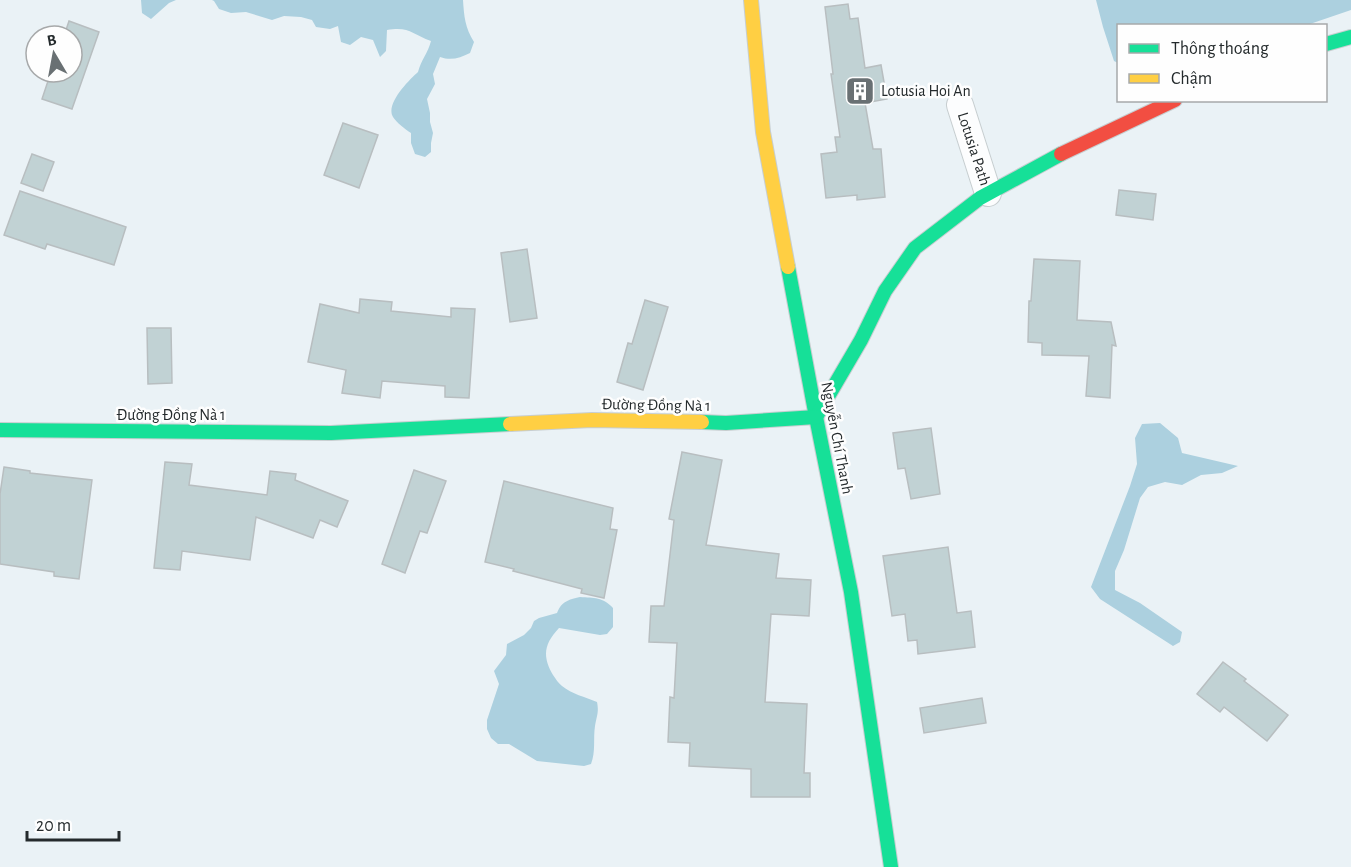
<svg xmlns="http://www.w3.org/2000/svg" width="1351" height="867" font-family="'Alegreya Sans',sans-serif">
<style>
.forest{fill:#acd0df}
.building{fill:#c1d2d4;stroke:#b8bec0;stroke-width:1.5}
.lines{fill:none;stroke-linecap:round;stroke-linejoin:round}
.street-casing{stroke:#c7ced0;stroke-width:28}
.fast-casing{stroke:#c7ced0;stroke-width:16}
.slow-casing{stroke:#c7ced0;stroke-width:16}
.jam-casing{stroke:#c7ced0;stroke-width:16}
.street{stroke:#fcfdfe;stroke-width:26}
.fast{stroke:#16e098;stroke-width:14}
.slow{stroke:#ffcf43;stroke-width:14}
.jam{stroke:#f24e42;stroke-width:14}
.labels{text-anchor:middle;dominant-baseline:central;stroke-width:5;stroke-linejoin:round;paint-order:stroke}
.poi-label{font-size:16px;fill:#242a2c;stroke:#fefefe;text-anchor:start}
.street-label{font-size:16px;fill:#242a2c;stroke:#fefefe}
</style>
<rect width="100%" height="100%" fill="#eaf2f6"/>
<g class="forest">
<path d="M141 0H176L169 3 151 19 142 13Z"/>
<path d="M212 0H463C464 16 465 28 474 42L470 53C460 58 451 61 440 57L433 74 435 84 427 99 430 113V122L433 133 431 143V152L425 157 415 154 411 143V133C405 129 397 123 393 117 385 104 409 80 418 72 421 60 428 53 431 41 412 34 409 26 387 30L386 51 380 57 373 40 361 37 350 45 341 42 338 26 330 29 316 27 312 20 301 17 284 16 272 20 246 12 231 13 219 9 214 1Z"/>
<path d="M1096 0H1351V10L1307 25 1118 26V63L1114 61 1103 27Z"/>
<path d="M1160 423 1178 438 1182 453 1238 466 1222 473 1201 475 1182 485 1165 482 1148 487 1140 498 1124 550 1115 571V590L1140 603 1182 632 1180 642 1173 646 1100 599 1091 587 1130 486 1137 464 1135 438 1142 424Z"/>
<path d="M580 597C594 598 603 597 613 608V627L607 634 600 635 559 628C544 644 542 656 553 675 556 679 558 683 562 686 572 694 585 697 597 702 599 712 597 715 595 726 593 739 596 751 591 764L584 766 537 761 509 744H498L491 738 487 729V720L499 684 494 671 506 655 507 644 524 635 531 628 534 621 539 618 557 613C562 601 568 600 580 597Z"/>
</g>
<g class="building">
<path d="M848 4 850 19 858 18 865 68 881 65 887 99 865 103 873 149H881L885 197 857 200V195L826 198 821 154 837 152 835 137H840L831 74H833L825 7Z"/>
<path d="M69 21 99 32 72 109 42 99 51 72H72V36H64Z"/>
<path d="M343 123 378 135 359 188 324 175Z"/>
<path d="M32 154 54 162 43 191 21 183Z"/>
<path d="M1119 190 1156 194 1153 220 1116 215Z"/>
<path d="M20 191 126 227 114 265 47 244 45 249 4 235Z"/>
<path d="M527 249 537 318 510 322 501 253Z"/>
<path d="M1034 259 1080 261 1077 320 1111 322 1116 346 1112 345 1110 398 1086 396 1089 356 1042 355V343L1028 342 1029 301H1031Z"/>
<path d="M360 299 392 302 391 311 451 317V308L475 309 469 398 445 397V386L382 381 380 398 342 393 346 370 308 362 320 304 359 313Z"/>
<path d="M645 300 668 307 643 390 617 382 628 343 632 344Z"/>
<path d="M147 328H171L172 383 148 384Z"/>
<path d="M931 428 940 494 911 499 905 468 898 469 893 433Z"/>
<path d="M682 452 722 460 706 545 779 554 776 578 811 580 809 616 771 614 765 702 807 704 804 773H810V797H751V769L689 766 690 743 668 742 670 697 674 698 677 643 649 642 651 606H664L674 520 669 519Z"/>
<path d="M165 462 192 464 189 485 267 495 270 471 296 474 295 480 348 501 337 527 320 520 313 538 256 517 250 560 182 551 180 570 154 568Z"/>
<path d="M4 467 30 471V473L92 480 79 579 54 576V572L0 564V494Z"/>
<path d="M414 470 446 481 427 533 420 531 405 573 382 564Z"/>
<path d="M504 481 613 508 610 529 617 530 604 598 581 593 582 589 513 571 514 569 485 562Z"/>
<path d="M948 547 957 613 971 611 975 647 918 654 917 640 908 641 905 614 892 616 883 556Z"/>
<path d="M1223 662 1246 679 1244 681 1288 715 1267 741 1224 707 1220 712 1197 694Z"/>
<path d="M982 698 986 723 924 733 920 708Z"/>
</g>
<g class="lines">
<g class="street-casing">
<path id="street" d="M960 105 988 193"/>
</g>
<g class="fast-casing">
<g id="fast">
<path d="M1326 44 1351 37"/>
<path d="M788 267 816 417 851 592 891 867"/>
<path d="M816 417 861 340 885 291 915 248 980 198 1061 154"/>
<path d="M702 422 726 423 816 417"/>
<path d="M0 430 331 433 510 424"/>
</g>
</g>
<g class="slow-casing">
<g id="slow">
<path d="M751 0 763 132 788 267"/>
<path d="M510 424 592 420 702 422"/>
</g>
</g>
<g class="jam-casing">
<path id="jam" d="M1061 154 1175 100"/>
</g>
<use href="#street" class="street"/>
<use href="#fast" class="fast"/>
<use href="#slow" class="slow"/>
<use href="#jam" class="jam"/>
</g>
<defs>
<g id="building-square" transform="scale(1.5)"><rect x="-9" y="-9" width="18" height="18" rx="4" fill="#697073" stroke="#fefefe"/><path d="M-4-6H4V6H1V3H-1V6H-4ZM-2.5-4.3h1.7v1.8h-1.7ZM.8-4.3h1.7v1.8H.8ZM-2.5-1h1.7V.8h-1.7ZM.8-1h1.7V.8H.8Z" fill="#fff"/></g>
</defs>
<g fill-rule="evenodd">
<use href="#building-square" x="860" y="91"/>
</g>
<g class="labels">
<g class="poi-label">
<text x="881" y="91">Lotusia Hoi An</text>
</g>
<g class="street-label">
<text transform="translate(974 149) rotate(72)">Lotusia Path</text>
<text transform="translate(656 405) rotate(1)">Đường Đồng Nà 1</text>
<text x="171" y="415">Đường Đồng Nà 1</text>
<text transform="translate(837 438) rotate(79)">Nguyễn Chí Thanh</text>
</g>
</g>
<rect x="1117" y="24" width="210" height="78" fill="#fefefe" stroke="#a7a9aa" stroke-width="1.5"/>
<rect x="1129" y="44" width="30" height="9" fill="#16e098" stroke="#a7a9aa" stroke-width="1.5"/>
<text x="1171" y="54" font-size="18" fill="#242a2c">Thông thoáng</text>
<rect x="1129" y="74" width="30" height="9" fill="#ffcf43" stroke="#a7a9aa" stroke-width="1.5"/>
<text x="1171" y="84" font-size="18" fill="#242a2c">Chậm</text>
<g transform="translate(54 54) rotate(350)"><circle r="28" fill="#fefefe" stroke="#a7a9aa" stroke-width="1.5"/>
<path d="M0-4.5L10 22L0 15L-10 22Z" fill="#697073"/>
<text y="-9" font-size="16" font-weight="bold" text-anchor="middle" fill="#242a2c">B</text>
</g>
<path d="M27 831v9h92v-9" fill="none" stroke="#242a2c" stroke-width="3"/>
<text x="36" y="831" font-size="18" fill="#242a2c" stroke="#fefefe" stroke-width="4.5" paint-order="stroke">20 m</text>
</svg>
